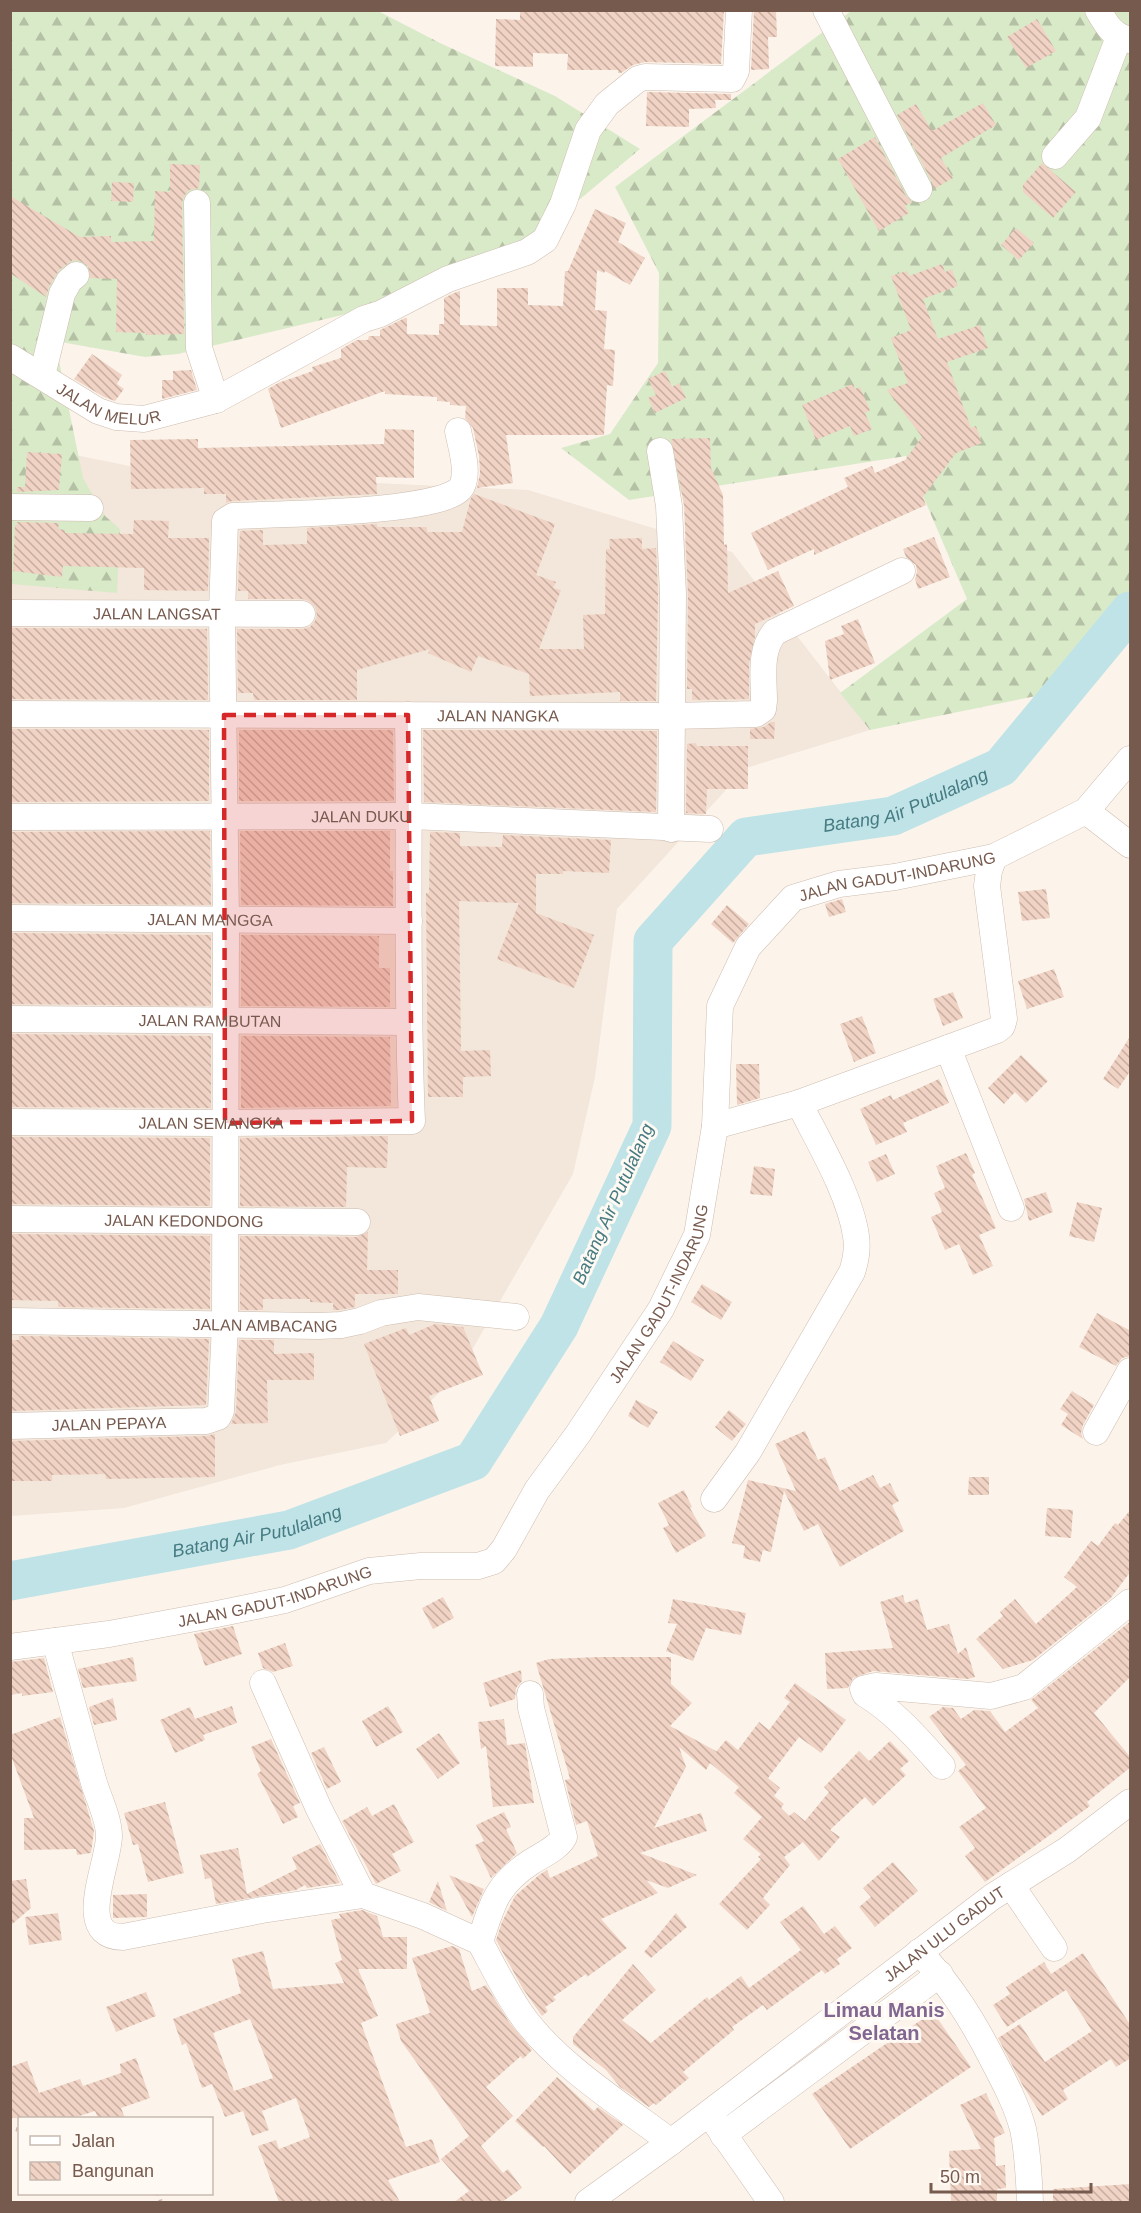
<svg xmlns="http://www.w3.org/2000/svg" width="1141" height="2213" font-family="Arial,sans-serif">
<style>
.residential{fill:#f3e6da}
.forest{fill:url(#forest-firs)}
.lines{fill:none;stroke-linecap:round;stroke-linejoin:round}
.river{stroke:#bfe3e6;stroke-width:39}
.building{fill:url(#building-back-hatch);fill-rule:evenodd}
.minor-casing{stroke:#cebcb0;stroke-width:27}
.path{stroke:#d6b6a6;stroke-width:4;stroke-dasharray:1.5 4.5;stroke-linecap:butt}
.minor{stroke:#fff;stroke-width:26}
.marked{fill:#d62828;fill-opacity:0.2;stroke:#d62828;stroke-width:4.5;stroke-dasharray:12 8;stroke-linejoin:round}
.labels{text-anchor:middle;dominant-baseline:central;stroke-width:6;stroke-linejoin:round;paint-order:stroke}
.street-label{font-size:16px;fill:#775a4e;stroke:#fef9f2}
.water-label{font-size:18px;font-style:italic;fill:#457b82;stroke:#fef9f2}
.quarter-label{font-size:20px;font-weight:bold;fill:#816692;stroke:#fef9f2}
</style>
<defs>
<pattern id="forest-firs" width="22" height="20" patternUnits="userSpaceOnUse" patternTransform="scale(1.5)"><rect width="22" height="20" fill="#d9eac9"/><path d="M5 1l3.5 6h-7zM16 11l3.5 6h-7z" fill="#b5c1a5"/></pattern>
<pattern id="building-back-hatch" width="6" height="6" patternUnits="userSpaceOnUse" patternTransform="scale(1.5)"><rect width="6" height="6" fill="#f0d3c4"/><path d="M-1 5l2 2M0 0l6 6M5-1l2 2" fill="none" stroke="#c7aea1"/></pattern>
</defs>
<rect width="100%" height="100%" fill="#fcf4eb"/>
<path class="residential" d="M11 442 164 473 528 490 732 552 870 730 746 768 617 909 595 1077 573 1174 457 1376 386 1443 280 1465 124 1508 11 1516Z"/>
<g class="forest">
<path d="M10 11H378L440 43 555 96 640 149 481 282 178 354 145 357 55 341 83 478 105 516 120 529 117 593 11 584Z"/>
<path d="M851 11H1130V605L1036 696 870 730 840 693 967 599 906 456 629 500 561 448 610 434 658 363 659 273 615 187Z"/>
</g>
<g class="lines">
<path class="river" id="s1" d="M10 1581 289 1530 473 1461 559 1326 652 1126 653 941 746 837 893 816 1001 767 1130 611"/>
</g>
<g class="building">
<path d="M520 10H724L721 64 645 62 633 65 621 73H618V70H567L568 54 533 53V67L495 66 496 19 520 20Z"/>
<path d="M754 10H776L777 37H768L769 69 751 70Z"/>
<path d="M1037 19 1056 51 1026 68 1007 37Z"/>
<path d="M647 92 731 94V100H715L716 108 689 109V127L646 126Z"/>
<path d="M983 103 996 125 941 158 953 178 934 189 932 182 897 115 916 104 932 131Z"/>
<path d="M875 137 906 196 912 202 905 206 909 213 879 231 838 159Z"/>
<path d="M1042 163 1076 192 1053 218 1023 192V185Z"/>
<path d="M170 164 200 165 199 188 189 190 184 196 182 203 184 334 146 335V333L116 332 117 279 90 278 88 266 80 261 73 260 59 270 49 287 46 297 10 273V196L80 237 111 236V242L154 241 155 191 170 192Z"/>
<path d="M112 182 134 183 133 202 111 201Z"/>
<path d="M595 209 626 223 618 242 645 258 630 285 605 271 604 273 597 270 595 310 607 311 604 349 615 350 613 386 607 385 604 435H506L513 483 477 488 480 473 479 456 473 428 465 418 466 406 450 405V402L437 401V397L385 394V391L281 428 268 389 278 383 313 371 312 367 341 358V349L357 340H368L369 336H380V330L405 318H407V334L439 335V324H444V298L454 293 460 291V325L497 326V288H528V305L563 306 565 271H568Z"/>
<path d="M1016 228 1034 243 1019 260 1001 245Z"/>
<path d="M942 264 945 272 952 269 958 286 923 299 938 339 980 325 988 348 947 362 971 428 976 426 982 443 956 453 923 497 926 505 814 555V549L768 570 751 533 848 487 844 478 872 466 875 473 905 460 922 437 887 390 908 383 891 338 911 330 891 276 907 271 909 276Z"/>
<path d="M92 354 122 375 117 384 124 389 115 401 104 397 74 379Z"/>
<path d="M191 370 197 390 162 399V380H173V371Z"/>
<path d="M665 371 672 387 679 383 686 398 655 413 648 398 656 395 648 379Z"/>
<path d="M853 384 855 389 860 387 870 410 865 413 872 429 854 436 850 426 816 440 802 405Z"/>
<path d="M385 429 414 430V478L376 477 377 494 232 501 226 503V494H204V488L131 489 130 440 198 439V448L384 444Z"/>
<path d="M710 438 711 468 723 495 724 545 727 544 728 593 778 571 794 606 755 624V637L749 663V699L692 700V689H687L688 594 684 505 671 439Z"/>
<path d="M27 452 62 454 59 490 17 492V487H25Z"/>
<path d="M474 494 555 524 536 575 556 582 553 588 561 590 539 649H584L583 615 605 614 606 549H610L609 539 642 538V549L656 548 658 594 656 701H620V692L530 696 529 674 478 656 471 672 428 653 430 649 357 670V700H254L253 693H238L237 629H303L310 627 315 621 317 615 315 607 309 601 302 599H248V591H238L240 531 263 530V545L307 544V528L377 524V527H427V532H462L471 498Z"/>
<path d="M134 520 169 521 168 538H209L208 591 144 590V568L63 566 62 577 13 571 15 525H17V522L59 523 58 529 65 530V533L133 534Z"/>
<path d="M934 537 950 577 918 589 915 579 917 572 916 565 906 557 903 549Z"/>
<path d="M858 619 875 663 830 680 825 641 844 634 841 626Z"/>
<path d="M10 628 207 629 208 700 10 699Z"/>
<path d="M771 722H775L774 739H750V729L764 727Z"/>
<path d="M10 729 209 730V801L10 802Z"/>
<path d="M239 730H393L394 801H239Z"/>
<path d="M423 730 657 731 656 812 424 802Z"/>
<path d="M696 743 697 746H748V789H707L706 814 686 813 687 744Z"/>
<path d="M210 831 211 905 10 903V832Z"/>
<path d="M240 831H390V871H393V906L241 905Z"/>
<path d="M430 832 460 833V846L502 847 503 835 611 840 609 873 563 871V874H536V913L594 935 574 988 497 959 519 903 459 901 461 1051 490 1050 491 1076 463 1077V1097H428L426 893H429Z"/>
<path d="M1046 889 1050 918 1022 921 1018 892Z"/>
<path d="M842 899 846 912 829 917 825 904Z"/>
<path d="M727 905 749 924 733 943 711 924Z"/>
<path d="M10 933 211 935V1006L10 1004Z"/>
<path d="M241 935 379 936V968H390V1007L241 1006Z"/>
<path d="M1054 969 1064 997 1027 1009 1018 981Z"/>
<path d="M953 992 963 1018 943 1026 933 999Z"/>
<path d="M862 1016 876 1053 854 1062 840 1024Z"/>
<path d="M10 1034 211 1036V1108L10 1107Z"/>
<path d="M1131 1035V1070L1118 1089 1103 1079Z"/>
<path d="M241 1036 390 1037 391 1106 241 1108Z"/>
<path d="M1021 1055 1048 1081 1026 1103 1015 1092 1004 1104 988 1088Z"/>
<path d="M736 1064H759L760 1098 737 1105Z"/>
<path d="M939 1079 949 1103 903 1123 907 1132 876 1145 860 1109 891 1095 893 1100Z"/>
<path d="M388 1136 387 1168 347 1167 346 1207 240 1206V1138Z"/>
<path d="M10 1137 210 1138V1206L10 1204Z"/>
<path d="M966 1153 975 1173 972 1175 996 1228 979 1235 993 1266 973 1275 959 1244 945 1250 931 1217 942 1212 934 1193 945 1188 936 1166Z"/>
<path d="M886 1154 895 1174 877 1182 868 1162Z"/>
<path d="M754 1166 775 1169 772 1196 750 1194Z"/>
<path d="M1046 1192 1053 1212 1029 1221 1024 1199Z"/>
<path d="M1077 1202 1102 1208 1094 1242 1069 1236Z"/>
<path d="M368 1232 367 1270H398V1294H355V1307L339 1310H333V1303L310 1302V1299H263V1310H240V1236L357 1237Z"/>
<path d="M10 1234 210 1236V1309L58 1307V1301L10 1300Z"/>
<path d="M702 1284 732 1302 721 1320 691 1302Z"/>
<path d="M1097 1313 1131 1331V1356L1122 1358 1116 1366 1079 1347Z"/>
<path d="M435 1324 463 1327 483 1375 429 1396 439 1421 400 1436 364 1344 406 1328 409 1335Z"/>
<path d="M19 1336 209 1339 206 1405 10 1411V1340H19Z"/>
<path d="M239 1340H274V1354L314 1353V1380H267L268 1423 231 1424 236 1412Z"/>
<path d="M673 1341 704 1360 691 1381 660 1362Z"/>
<path d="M1072 1391 1094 1405 1083 1425 1081 1433 1083 1439 1061 1425 1068 1414 1060 1409Z"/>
<path d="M636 1400 658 1412 648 1428 628 1416Z"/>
<path d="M729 1410 746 1424 732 1441 715 1427Z"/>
<path d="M805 1431 818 1460 825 1457 840 1491 873 1475 880 1488 890 1483 899 1501 892 1505 904 1531 840 1567 818 1524 804 1531 784 1491 771 1552 763 1550 760 1562 743 1558 745 1546 732 1543 748 1480 796 1491 775 1444Z"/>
<path d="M215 1434V1477L106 1479 105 1474 52 1475V1481H10V1441L206 1436Z"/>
<path d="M969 1477H989V1495H968Z"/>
<path d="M684 1490 692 1507 690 1508 706 1536 676 1553 663 1528 669 1525 658 1503Z"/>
<path d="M1047 1508 1073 1510 1071 1538 1045 1536Z"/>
<path d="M1131 1509V1571L1110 1599 1033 1660 1003 1669 976 1639 1003 1616 1000 1612 1015 1599 1036 1624 1077 1587 1064 1577 1091 1541 1098 1546 1115 1523 1118 1525Z"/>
<path d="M903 1595 905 1603 918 1599 927 1630 949 1624 958 1654 966 1647 975 1677 968 1679 873 1671 853 1678 848 1688 827 1689 825 1653 893 1648 880 1602Z"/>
<path d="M443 1597 454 1618 433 1629 422 1608Z"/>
<path d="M673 1599 746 1613 741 1635 706 1628 693 1661 666 1651 677 1624 668 1623Z"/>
<path d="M1131 1621V1676L1094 1713 1131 1758V1767L1087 1802 1090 1806 985 1882 965 1856 975 1848 959 1827 986 1808 958 1771 966 1765 929 1717 943 1707 953 1708 961 1719 974 1710 990 1711 1005 1732 1038 1708 1031 1700Z"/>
<path d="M233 1626 242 1654 205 1666 194 1634Z"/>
<path d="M285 1643 293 1666 273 1672 263 1668 258 1653Z"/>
<path d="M133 1657 137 1681 83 1688 78 1669Z"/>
<path d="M599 1657H671V1684L692 1703 670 1726 716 1751 715 1753 726 1740 738 1750 759 1722 769 1730 790 1702 784 1698 795 1683 846 1720 821 1753 799 1737 768 1778 780 1788 774 1796 784 1804 781 1808 789 1816 794 1812 805 1821 829 1792 824 1787 859 1751 869 1761 890 1741 909 1761 900 1769 906 1775 873 1806 865 1797 830 1830 840 1837 819 1861 803 1842 784 1857 790 1865 763 1898 770 1905 747 1930 719 1904 761 1859 758 1857 761 1854 743 1839 762 1817 734 1793 739 1787 710 1763 706 1770 679 1747 686 1767 654 1828 701 1813 707 1831 640 1853 697 1875 668 1888 646 1880 658 1893 601 1919 627 1948 587 1977 586 1974 553 1997 556 2000 545 2007 548 2011 542 2016 523 1989 496 1940 502 1922 515 1896 539 1875 547 1870 550 1878 598 1856 587 1821 576 1825 565 1780 570 1779 567 1768 536 1663 549 1659Z"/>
<path d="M44 1658 53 1692 22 1696V1693L10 1695V1662Z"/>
<path d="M521 1670 522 1681 516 1688 515 1699 490 1707 483 1683Z"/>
<path d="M113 1698 117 1720 94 1725 89 1707Z"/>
<path d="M232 1706 237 1723 203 1735 205 1740 175 1753 160 1720 190 1707 195 1719Z"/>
<path d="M388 1706 403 1732 376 1747 362 1721Z"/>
<path d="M60 1717 94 1831 91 1853 77 1855 76 1849 24 1850V1818H34L10 1753V1735Z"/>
<path d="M504 1719 507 1745 525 1743 534 1803 493 1807 486 1746 481 1749 478 1722Z"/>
<path d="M439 1733 460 1763 438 1779 416 1749Z"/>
<path d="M271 1739 300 1803 293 1806 298 1817 283 1824 257 1774 261 1771 251 1747Z"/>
<path d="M324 1747 341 1782 327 1789 311 1753Z"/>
<path d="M165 1802 184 1873 148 1882 138 1844 133 1845 124 1813Z"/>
<path d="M394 1804 414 1842 392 1854 401 1871 376 1884 342 1821 367 1807 372 1816Z"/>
<path d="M504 1812 511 1827 506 1829 517 1853 491 1878 475 1845 484 1841 476 1825Z"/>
<path d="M320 1844 340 1883 307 1888 305 1885 296 1890 216 1904 211 1878 205 1879 200 1855 238 1848 247 1894 297 1869 292 1857Z"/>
<path d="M893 1862 918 1891 875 1927 859 1907 871 1897 863 1888Z"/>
<path d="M449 1875 484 1889 472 1917Z"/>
<path d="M26 1879 31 1908 10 1926V1881Z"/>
<path d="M438 1881 447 1911 429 1902Z"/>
<path d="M147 1894V1917L113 1918V1895Z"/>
<path d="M803 1906 824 1934 835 1926 852 1948 837 1959 840 1964 825 1974 822 1970 767 2010 763 2005 732 2027 734 2030 683 2072 689 2078 656 2105 654 2103 649 2107 620 2087 606 2070 573 2044V2037L633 1964 656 1990 622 2020 651 2043 707 1997 709 2000 741 1976 749 1988 801 1950 780 1922Z"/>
<path d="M362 1910 377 1916 383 1937H407V1969H358L378 2016 361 2023 406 2147 432 2139 440 2162 388 2180 400 2202H279L258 2146 276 2140 279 2149 310 2137 296 2098 262 2111 269 2130 252 2136 243 2111 225 2117 212 2084 202 2088 186 2043 182 2045 173 2019 241 1993 232 1959 263 1951 273 1989 344 1983 335 1963 342 1960 331 1920 341 1918 339 1914ZM250 2019 273 2078 234 2091 213 2033Z"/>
<path d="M58 1913 62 1940 29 1945 25 1917Z"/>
<path d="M676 1913 687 1927 651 1958 644 1952Z"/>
<path d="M452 1946 459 1949 472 1991 486 1985 509 2022 532 2050 523 2059 521 2056 486 2087 513 2116 481 2146 503 2173 508 2169 522 2188 502 2202H454L469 2191 441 2159 469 2136 401 2041 396 2024 430 2013 412 1958Z"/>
<path d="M1083 1953 1131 2026V2058L1116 2067 1111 2059 1063 2090 1068 2099 1042 2116 1023 2086 998 2038 1020 2024 1045 2062 1092 2031 1066 1990 1007 2027 993 2005 1010 1994 1006 1987 1044 1962 1051 1974Z"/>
<path d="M146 1992 156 2016 116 2032 106 2007Z"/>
<path d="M933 2012 971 2067 850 2149 812 2094Z"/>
<path d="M136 2058 150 2098 121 2108 125 2118H98L95 2111 73 2118H10V2067L27 2061 39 2093 80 2079 83 2086 121 2073 120 2064Z"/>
<path d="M557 2077 594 2111 598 2107 623 2125 570 2174 544 2146 543 2147 515 2121Z"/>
<path d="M986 2093 1005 2133 994 2138 996 2166 1005 2165 1006 2188 997 2189V2202H951L949 2151 981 2149 960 2105Z"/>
<path d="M1131 2184V2202H1053V2189Z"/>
</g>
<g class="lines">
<g class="minor-casing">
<g id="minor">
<path d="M826 10 919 189"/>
<path d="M1098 10C1107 26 1113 36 1130 40"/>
<path d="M1055 156 1088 118 1119 37"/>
<path d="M197 203 199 348 216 400"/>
<path id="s2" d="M10 357 98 411 116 417 144 419 216 400 364 319 380 314 448 279 527 252 545 240 563 204 588 130 607 104 638 79 645 77 732 79 736 71 739 10"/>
<path d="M42 376 62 294 69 281 76 275"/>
<path d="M660 451 669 506 673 594 671 829"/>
<path d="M10 507 90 508"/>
<path id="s3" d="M10 613 302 614"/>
<path id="s4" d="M10 714 671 716 756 714 763 709 764 701C764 678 759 650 775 632L902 571"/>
<path d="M1086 811 1130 845"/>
<path id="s5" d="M10 817 410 816 710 829"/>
<path id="s6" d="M10 918 409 921"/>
<path id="s7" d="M10 1019 408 1022"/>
<path d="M948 1048 1011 1208"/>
<path id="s8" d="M10 1122 225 1123 412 1121C406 986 410 851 408 715"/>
<path d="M715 1126 799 1103 997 1030 1002 1026 1004 1019 987 886 989 871 994 857"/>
<path id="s9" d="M10 1219 357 1222"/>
<path id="s10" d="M10 1321 318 1326 341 1325 360 1321 381 1313 418 1307 516 1317"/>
<path id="s11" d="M10 1426 206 1421 218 1417 221 1411 225 1324 226 920 222 614 225 521 233 516C267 514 449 514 462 486 469 471 461 447 458 431"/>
<path d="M1096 1432 1130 1371"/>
<path d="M714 1499 748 1452 852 1272C856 1260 858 1249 856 1236 850 1194 818 1141 799 1103"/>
<path d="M55 1641C68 1688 81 1736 94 1783 99 1799 109 1819 109 1836 109 1864 73 1937 123 1937L262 1910 363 1895 423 1916 480 1942"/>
<path id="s12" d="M10 1647 109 1634 217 1614 285 1600 369 1571 421 1566H478L494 1561 504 1549 537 1490 578 1434 661 1309 697 1235 715 1126 720 1006 748 947 793 898 839 884 895 877 994 857 1086 811 1130 759"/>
<path d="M263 1683 319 1809 363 1895"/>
<path d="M530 1694 531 1708 564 1837C558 1848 542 1855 531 1862 496 1885 492 1904 480 1942 493 1966 505 1991 521 2014 555 2063 623 2106 671 2142"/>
<path d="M942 1766C918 1739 895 1712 865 1694L863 1689 876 1686 991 1696 1024 1687 1130 1602"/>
<path d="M1011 1885 1054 1948"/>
<path d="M919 1952C951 1985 973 2021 994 2062 1005 2083 1017 2106 1023 2129 1028 2153 1029 2178 1030 2202"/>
<path d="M715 2122 771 2202"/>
<path d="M723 2135 940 1974"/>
<path id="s13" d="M588 2202 671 2142 992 1897 1067 1850 1130 1802"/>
</g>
</g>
<g class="path">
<path d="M10 2128 20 2130"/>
<path d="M158 2194 161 2202"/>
</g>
<use href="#minor" class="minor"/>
</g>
<path class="marked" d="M224 715H408L412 1121 225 1123Z"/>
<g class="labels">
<g class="street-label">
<text stroke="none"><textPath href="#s2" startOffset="112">JALAN MELUR</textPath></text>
<text stroke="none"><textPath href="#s3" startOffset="147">JALAN LANGSAT</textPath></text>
<text stroke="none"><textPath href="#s4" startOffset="488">JALAN NANGKA</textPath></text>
<text stroke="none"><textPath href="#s5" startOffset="351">JALAN DUKU</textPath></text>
<text stroke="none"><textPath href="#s12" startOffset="1348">JALAN GADUT-INDARUNG</textPath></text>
<text stroke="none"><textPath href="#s6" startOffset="200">JALAN MANGGA</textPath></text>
<text stroke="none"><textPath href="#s7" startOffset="200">JALAN RAMBUTAN</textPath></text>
<text stroke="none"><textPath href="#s8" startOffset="201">JALAN SEMANGKA</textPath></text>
<text stroke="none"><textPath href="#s9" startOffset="174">JALAN KEDONDONG</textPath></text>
<text stroke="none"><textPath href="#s12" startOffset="810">JALAN GADUT-INDARUNG</textPath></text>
<text stroke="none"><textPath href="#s10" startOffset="255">JALAN AMBACANG</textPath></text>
<text stroke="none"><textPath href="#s11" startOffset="99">JALAN PEPAYA</textPath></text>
<text stroke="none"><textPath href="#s12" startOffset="270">JALAN GADUT-INDARUNG</textPath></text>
<text stroke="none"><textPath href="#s13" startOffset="446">JALAN ULU GADUT</textPath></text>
</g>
<g class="water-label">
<text stroke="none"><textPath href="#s1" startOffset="1350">Batang Air Putulalang</textPath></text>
<text transform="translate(613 1204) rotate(-66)">Batang Air Putulalang</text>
<text stroke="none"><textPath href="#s1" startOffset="252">Batang Air Putulalang</textPath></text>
</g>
<g class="quarter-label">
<text x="884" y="2010">Limau Manis<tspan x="884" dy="23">Selatan</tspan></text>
</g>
</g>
<rect width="1141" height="2213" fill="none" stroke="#775a4e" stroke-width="24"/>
<rect x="18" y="2117" width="195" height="78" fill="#fef9f2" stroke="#c8b9b0" stroke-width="1.5"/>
<rect x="30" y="2136" width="30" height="9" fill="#ffffff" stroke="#c8b9b0" stroke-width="1.5"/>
<text x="72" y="2147" font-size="18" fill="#775a4e">Jalan</text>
<rect x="30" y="2162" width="30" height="18" fill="url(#building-back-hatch)" stroke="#c8b9b0" stroke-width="1.5"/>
<text x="72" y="2177" font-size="18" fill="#775a4e">Bangunan</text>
<path d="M931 2183v9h160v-9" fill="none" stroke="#775a4e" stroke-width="3"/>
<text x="940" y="2183" font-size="18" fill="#775a4e" stroke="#fef9f2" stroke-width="4.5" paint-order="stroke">50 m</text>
</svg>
